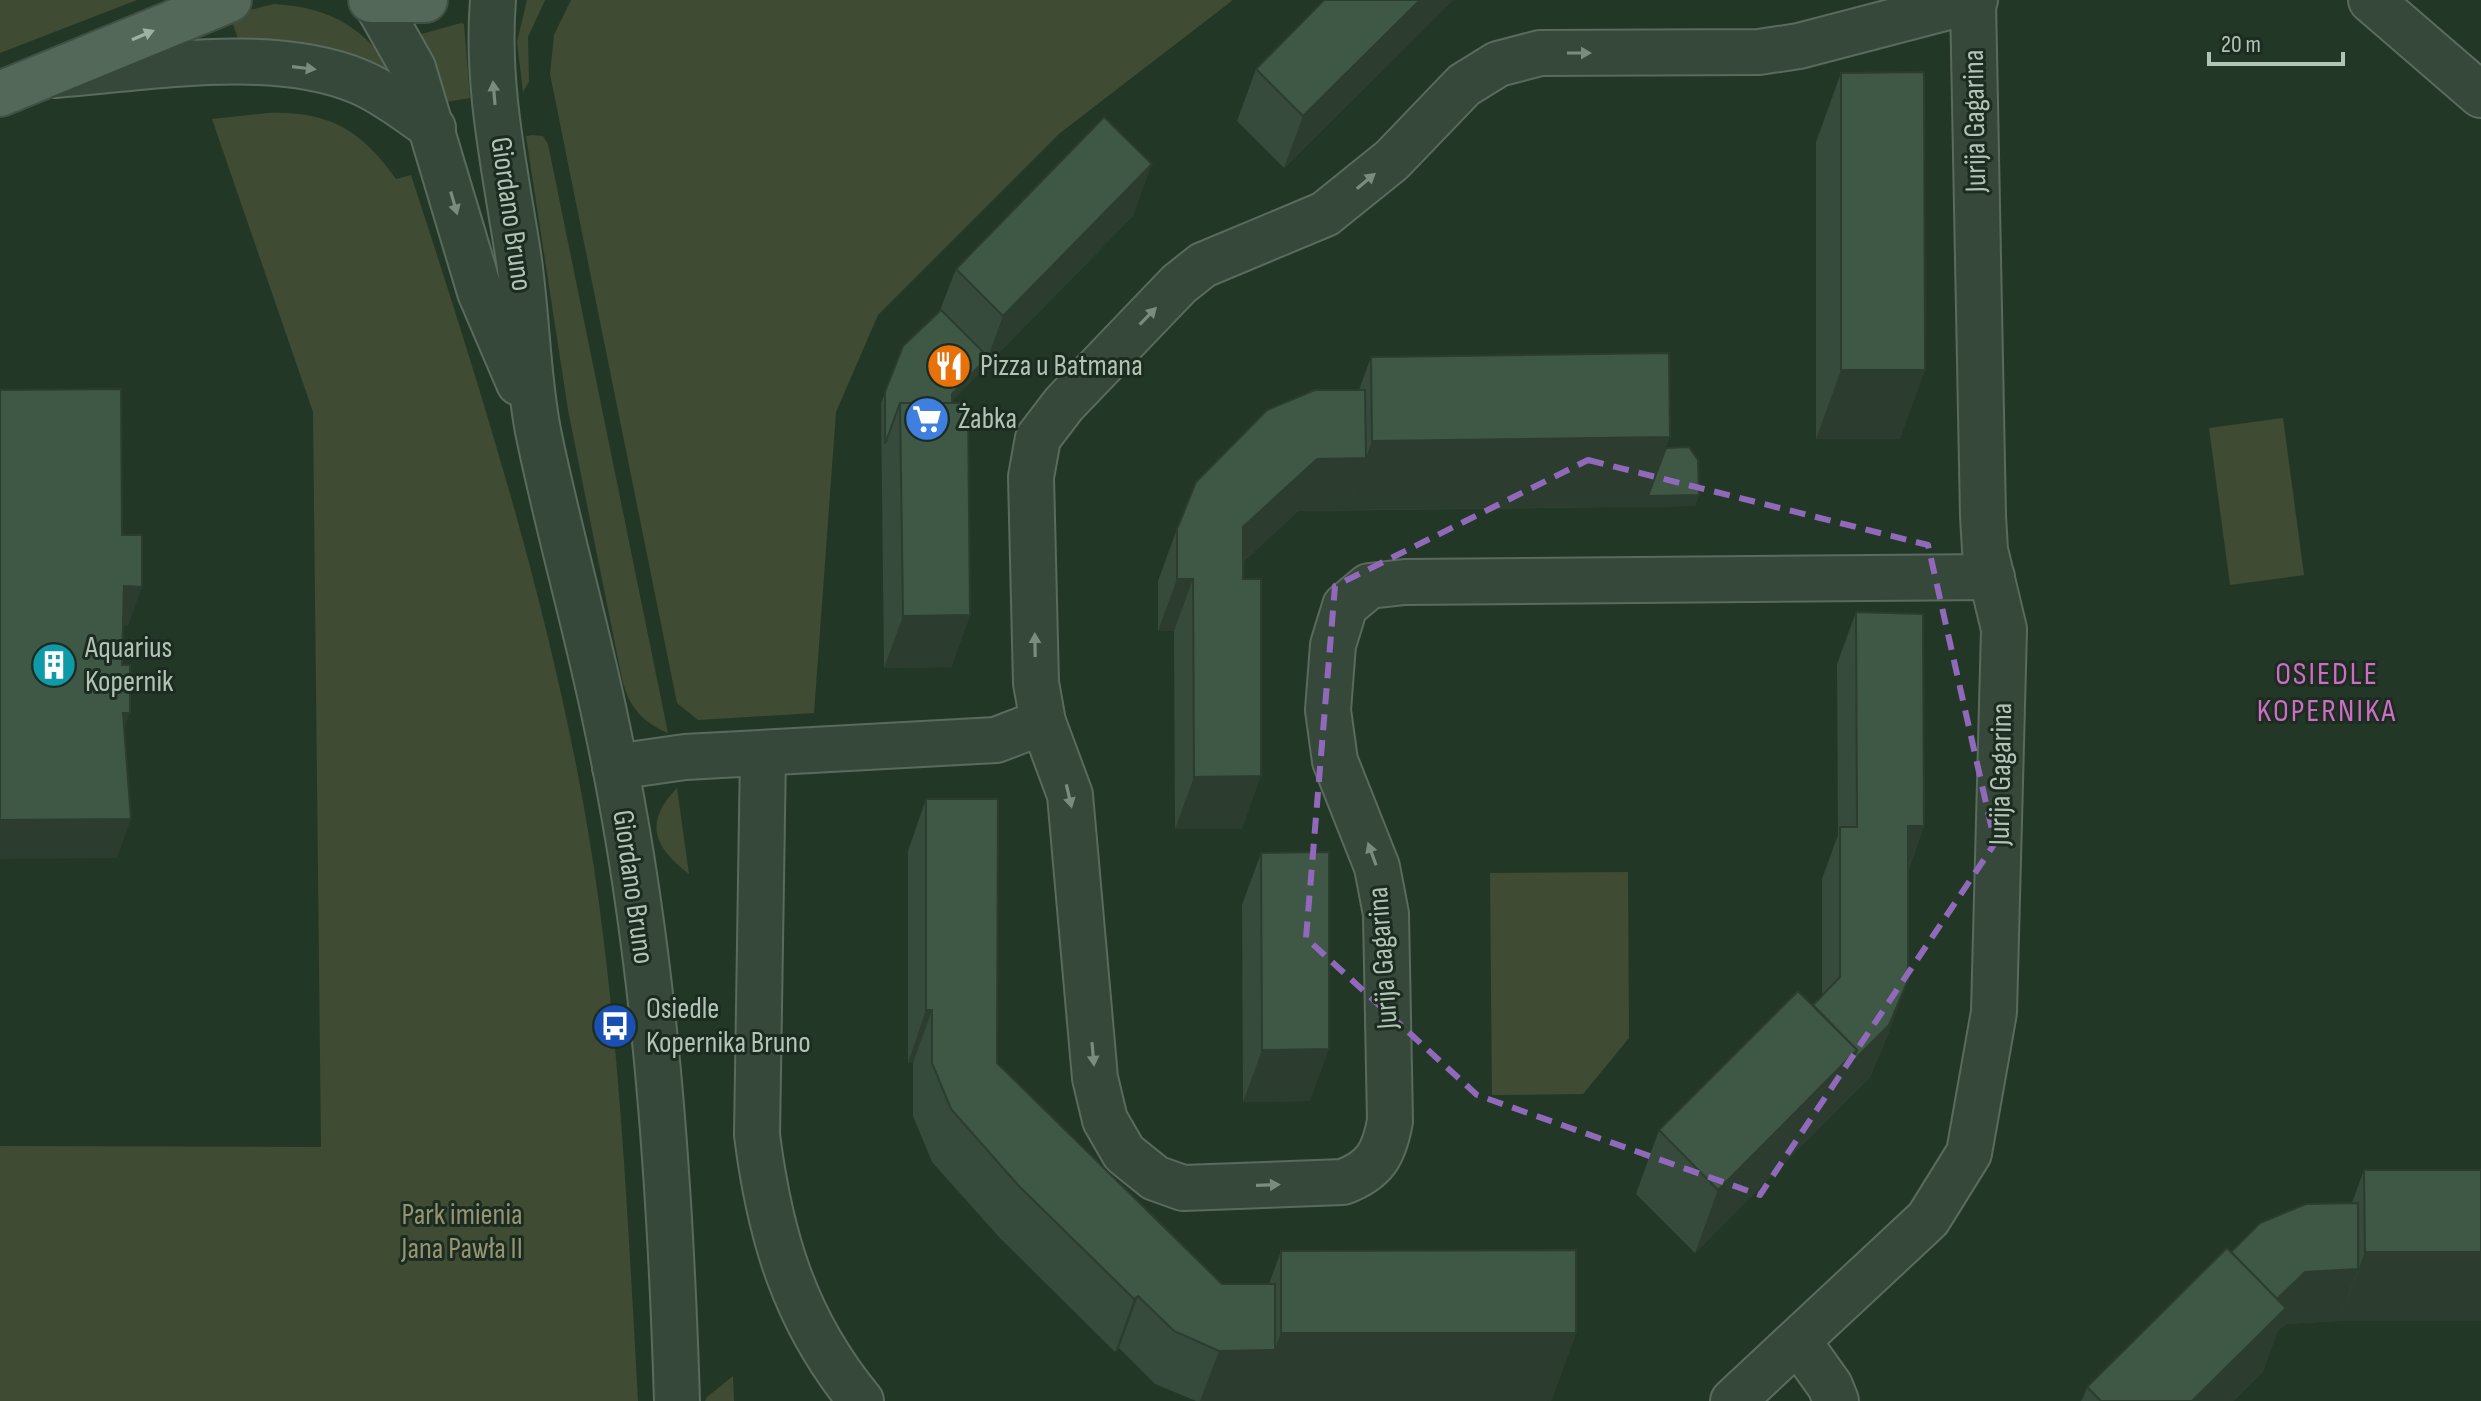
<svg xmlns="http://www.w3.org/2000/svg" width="2481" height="1401" font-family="'Sofia Sans Condensed',sans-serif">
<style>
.green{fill:#404b34}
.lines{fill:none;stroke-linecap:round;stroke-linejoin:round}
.minor-casing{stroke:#5a6b5e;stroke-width:48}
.major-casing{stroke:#405144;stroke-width:48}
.minor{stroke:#36483a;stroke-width:44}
.major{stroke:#546859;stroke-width:44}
.wall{fill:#364b3b}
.shaded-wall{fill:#2c3d30}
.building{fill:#3f5745;stroke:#2c3d30;stroke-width:2}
.oneway{fill:#9eb2a3}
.oneway2{fill:#7a8c7e}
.marked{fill:none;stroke:#9169bb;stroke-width:6;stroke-dasharray:16 10;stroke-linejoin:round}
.labels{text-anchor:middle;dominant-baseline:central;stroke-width:6;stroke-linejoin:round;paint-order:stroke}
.street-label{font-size:30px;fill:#b1c4b6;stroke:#1c2c20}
.poi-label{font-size:30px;fill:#b1c4b6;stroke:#1c2c20;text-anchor:start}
.park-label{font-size:30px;fill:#979472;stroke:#1c2c20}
.neighbourhood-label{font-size:32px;letter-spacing:2px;fill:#cc6fc4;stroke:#1c2c20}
</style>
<rect width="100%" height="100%" fill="#233727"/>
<g class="green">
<path d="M0 0H137L0 53Z"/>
<path d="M527 0H545L528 37 529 82 523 92 517 42Z"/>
<path d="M571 0H1233L1060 133 878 315 836 412 814 713 698 720 677 703 550 74 554 35Z"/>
<path d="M274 4C335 8 364 29 398 77 331 46 315 43 241 48L230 15Z"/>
<path d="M461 23 464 24 470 98 446 102 437 68 418 35Z"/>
<path d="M268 113C329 111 361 130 396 179L411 175C485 402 558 631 594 868 620 1044 628 1223 638 1401H0V1146L321 1147 313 412 212 119Z"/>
<path d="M532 135 543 136 548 144 668 733C642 722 629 707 622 679L568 410 526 136Z"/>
<path d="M2283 418 2304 575 2230 585 2209 428Z"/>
<path d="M677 788 689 874C654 847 643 823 677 788Z"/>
<path d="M1628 872 1629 1038 1583 1094 1492 1095 1490 873Z"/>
<path d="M733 1376 734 1401H705L707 1397Z"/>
</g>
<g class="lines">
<g class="minor-casing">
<g id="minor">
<path d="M493 0C486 85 505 170 518 254 527 313 527 373 538 431 558 529 586 625 606 722 654 944 670 1174 677 1401"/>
<path d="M1975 0 1799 46 1759 52 1540 53 1498 64 1464 85 1392 160 1325 214 1203 265 1179 284 1064 404 1038 438 1031 477 1036 683 1043 722 1070 795 1095 1078 1105 1120 1124 1153 1155 1178 1183 1188 1343 1182C1375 1170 1384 1154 1390 1121L1386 914 1377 867 1335 761 1328 710 1333 645 1345 606 1369 586 1405 582 1992 577"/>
<path d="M2371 0 2481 95"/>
<path d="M375 1 413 68 480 292 519 383"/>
<path d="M55 75C148 68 273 45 360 82 386 93 409 112 433 128"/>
<path d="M763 753 757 1135C770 1237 795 1321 861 1401"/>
<path d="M615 767 685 757 996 740 1043 722"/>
<path d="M1798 1341 1830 1386 1836 1401"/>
<path d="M1733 1401 1928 1219 1969 1153 1994 1012 2004 629 1985 550 1983 516 1973 0"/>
</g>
</g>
<g class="major-casing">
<g id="major">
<path d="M371 0H425"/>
<path d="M0 94 229 0"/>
</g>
</g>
<use href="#minor" class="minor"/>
<use href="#major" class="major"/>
</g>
<g class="wall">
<path d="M1324 0H1453L1284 168 1237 121 1256 69Z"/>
<path d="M1841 73 1900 439H1816V142Z"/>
<path d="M1133 216 952 401 970 615 951 667 884 668 881 403 903 346 940 310 956 269Z"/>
<path d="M1371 357 1666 448 1699 495 1695 506 1298 511 1243 562 1242 829H1175L1174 631H1158V581L1177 529 1359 390Z"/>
<path d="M1856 612 1924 826 1908 871 1889 1032 1870 1077 1695 1253 1636 1194 1659 1130 1813 1005 1822 996V879L1838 835 1837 664Z"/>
<path d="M926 799 997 1063 1222 1284H1269L1281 1251 1576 1333 1551 1401H1196L1155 1384 1119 1348 1115 1352 999 1237 932 1162 913 1116V1063H908V851Z"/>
<path d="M1261 853 1310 1101 1243 1102 1242 905Z"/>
<path d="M2364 1170H2481V1321H2339L2286 1324 2277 1332 2263 1371 2233 1401H2081L2083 1398 2087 1387 2231 1252 2352 1203Z"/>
</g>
<g class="shaded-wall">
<path d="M1420 0H1453L1284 168 1303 116Z"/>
<path d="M1152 164 1133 216 948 405 952 394 988 357 1003 316Z"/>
<path d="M1841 370H1925L1900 439H1816Z"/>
<path d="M1670 437 1648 496 1699 495 1695 506 1347 510 1372 441Z"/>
<path d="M1366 458 1347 510 1298 511 1224 579 1243 527 1317 459Z"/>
<path d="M1177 579H1193L1174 631H1158Z"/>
<path d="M124 586 142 587 128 626 109 625Z"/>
<path d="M970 615 951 667 884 668 903 616Z"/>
<path d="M123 713H130L115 752Z"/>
<path d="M1261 776 1242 829H1175L1194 777Z"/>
<path d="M131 819 117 858 0 859V820Z"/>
<path d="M1908 826H1924L1905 878Z"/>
<path d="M1908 980 1889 1032 1870 1077 1695 1253 1718 1190 1857 1050Z"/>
<path d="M926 1010H932L913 1063H908Z"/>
<path d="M1329 1049 1310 1101 1243 1102 1262 1050Z"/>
<path d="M2365 1252H2481V1321H2339Z"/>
<path d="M2358 1269 2339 1321 2286 1324 2277 1332 2263 1371 2233 1401H2192L2270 1306 2305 1272Z"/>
<path d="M1138 1296 1119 1348 1115 1352 1134 1299Z"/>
<path d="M1281 1333H1576L1551 1401H1256Z"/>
<path d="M1275 1350 1256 1401H1200L1219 1351Z"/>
</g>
<g class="building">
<path d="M1324 0H1420L1303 116 1256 69Z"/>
<path d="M1924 72 1925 370H1841V73Z"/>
<path d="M1104 117 1152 164 1003 316 956 269Z"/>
<path d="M941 310 988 357 952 394V403H900L885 444V392L903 346Z"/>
<path d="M1669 353 1670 437 1372 441 1371 357Z"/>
<path d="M121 389 122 535H142V587L124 586 122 665H130V713H123L131 819 0 820V390Z"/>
<path d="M1315 390H1365L1366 458 1317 459 1243 527V579H1261V776L1194 777 1193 579H1177V529L1196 482 1267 410Z"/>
<path d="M900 403H968L970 615 903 616Z"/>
<path d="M1689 447 1698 460 1699 495 1648 496 1666 448Z"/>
<path d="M1856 612 1923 614 1924 826H1908V980L1889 1025 1853 1061 1857 1050 1813 1005 1840 977V827H1857Z"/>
<path d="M926 799H998L997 1063 1222 1284H1275V1350L1219 1351 1174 1331 1138 1296 1134 1299 1018 1185 951 1109 932 1063V1010H926Z"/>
<path d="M1329 852V1049L1262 1050 1261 853Z"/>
<path d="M1798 991 1857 1050 1718 1190 1659 1130Z"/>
<path d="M2364 1170H2481V1252H2365Z"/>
<path d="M2358 1203V1269L2305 1272 2277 1299 2231 1252 2260 1223 2306 1204Z"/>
<path d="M2227 1248 2286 1308 2192 1401H2101L2087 1387Z"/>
<path d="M1576 1250V1333H1281V1251Z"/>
</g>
<defs><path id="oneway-solid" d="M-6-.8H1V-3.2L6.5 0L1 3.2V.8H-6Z" transform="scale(2)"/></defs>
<use class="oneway" href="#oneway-solid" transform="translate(143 35) rotate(-23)"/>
<g class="oneway2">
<use href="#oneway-solid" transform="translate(1579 53)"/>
<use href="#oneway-solid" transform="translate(304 68) rotate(7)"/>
<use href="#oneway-solid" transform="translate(494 93) rotate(-95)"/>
<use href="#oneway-solid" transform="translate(1366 181) rotate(-40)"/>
<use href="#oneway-solid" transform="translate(454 203) rotate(74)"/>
<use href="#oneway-solid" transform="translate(1148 316) rotate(-46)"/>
<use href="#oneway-solid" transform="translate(1035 645) rotate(-91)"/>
<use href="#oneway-solid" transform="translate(1069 796) rotate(77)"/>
<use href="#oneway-solid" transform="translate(1372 854) rotate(-110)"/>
<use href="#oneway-solid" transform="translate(1093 1054) rotate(85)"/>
<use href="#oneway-solid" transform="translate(1268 1185) rotate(-2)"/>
</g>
<path class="marked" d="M1588 460 1928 545 1995 843 1760 1195 1477 1095 1306 938 1335 586Z"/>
<defs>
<g id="restaurant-disc" transform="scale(2.3)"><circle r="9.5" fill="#e8710a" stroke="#1c2c20"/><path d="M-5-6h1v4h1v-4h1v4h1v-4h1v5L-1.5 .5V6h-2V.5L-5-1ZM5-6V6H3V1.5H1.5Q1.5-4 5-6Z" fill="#fff"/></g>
<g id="supermarket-disc" transform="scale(2.3)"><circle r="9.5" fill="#3f7fe0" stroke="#1c2c20"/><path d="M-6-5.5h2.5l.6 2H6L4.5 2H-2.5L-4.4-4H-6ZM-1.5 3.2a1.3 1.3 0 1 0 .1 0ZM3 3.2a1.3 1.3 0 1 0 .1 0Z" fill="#fff"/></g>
<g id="building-disc" transform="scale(2.3)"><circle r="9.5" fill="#0f9aa8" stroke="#1c2c20"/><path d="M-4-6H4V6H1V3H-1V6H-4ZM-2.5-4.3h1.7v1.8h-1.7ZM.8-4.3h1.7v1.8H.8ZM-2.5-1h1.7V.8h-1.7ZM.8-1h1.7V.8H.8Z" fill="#fff"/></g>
<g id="bus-disc" transform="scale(2.3)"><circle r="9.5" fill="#1a4fb4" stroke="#1c2c20"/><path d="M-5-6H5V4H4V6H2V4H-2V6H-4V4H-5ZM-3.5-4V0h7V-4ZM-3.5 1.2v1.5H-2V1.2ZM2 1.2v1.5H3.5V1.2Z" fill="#fff"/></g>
</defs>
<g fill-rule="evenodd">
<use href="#restaurant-disc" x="949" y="366"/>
<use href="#supermarket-disc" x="927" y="419"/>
<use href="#building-disc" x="54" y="665"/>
<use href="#bus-disc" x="615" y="1026"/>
</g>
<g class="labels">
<g class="street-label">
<text transform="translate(1975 121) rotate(-91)">Jurija Gagarina</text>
<text transform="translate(511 214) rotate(82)">Giordano Bruno</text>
<text transform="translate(2001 774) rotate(-89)">Jurija Gagarina</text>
<text transform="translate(633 887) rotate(82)">Giordano Bruno</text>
<text transform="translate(1383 958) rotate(-94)">Jurija Gagarina</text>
</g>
<g class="poi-label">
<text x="980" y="366">Pizza u Batmana</text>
<text x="958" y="419">Żabka</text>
<text x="85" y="648">Aquarius<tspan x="85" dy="34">Kopernik</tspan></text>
<text x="646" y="1009">Osiedle<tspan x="646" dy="34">Kopernika Bruno</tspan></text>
</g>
<g class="park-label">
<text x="462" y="1215">Park imienia<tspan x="462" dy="34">Jana Pawła II</tspan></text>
</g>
<g class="neighbourhood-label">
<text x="2327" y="674">OSIEDLE<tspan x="2327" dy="37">KOPERNIKA</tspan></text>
</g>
</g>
<path d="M2209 52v12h134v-12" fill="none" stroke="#b1c4b6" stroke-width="4"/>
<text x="2221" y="52" font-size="24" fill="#b1c4b6" stroke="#1c2c20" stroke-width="6" paint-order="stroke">20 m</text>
</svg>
